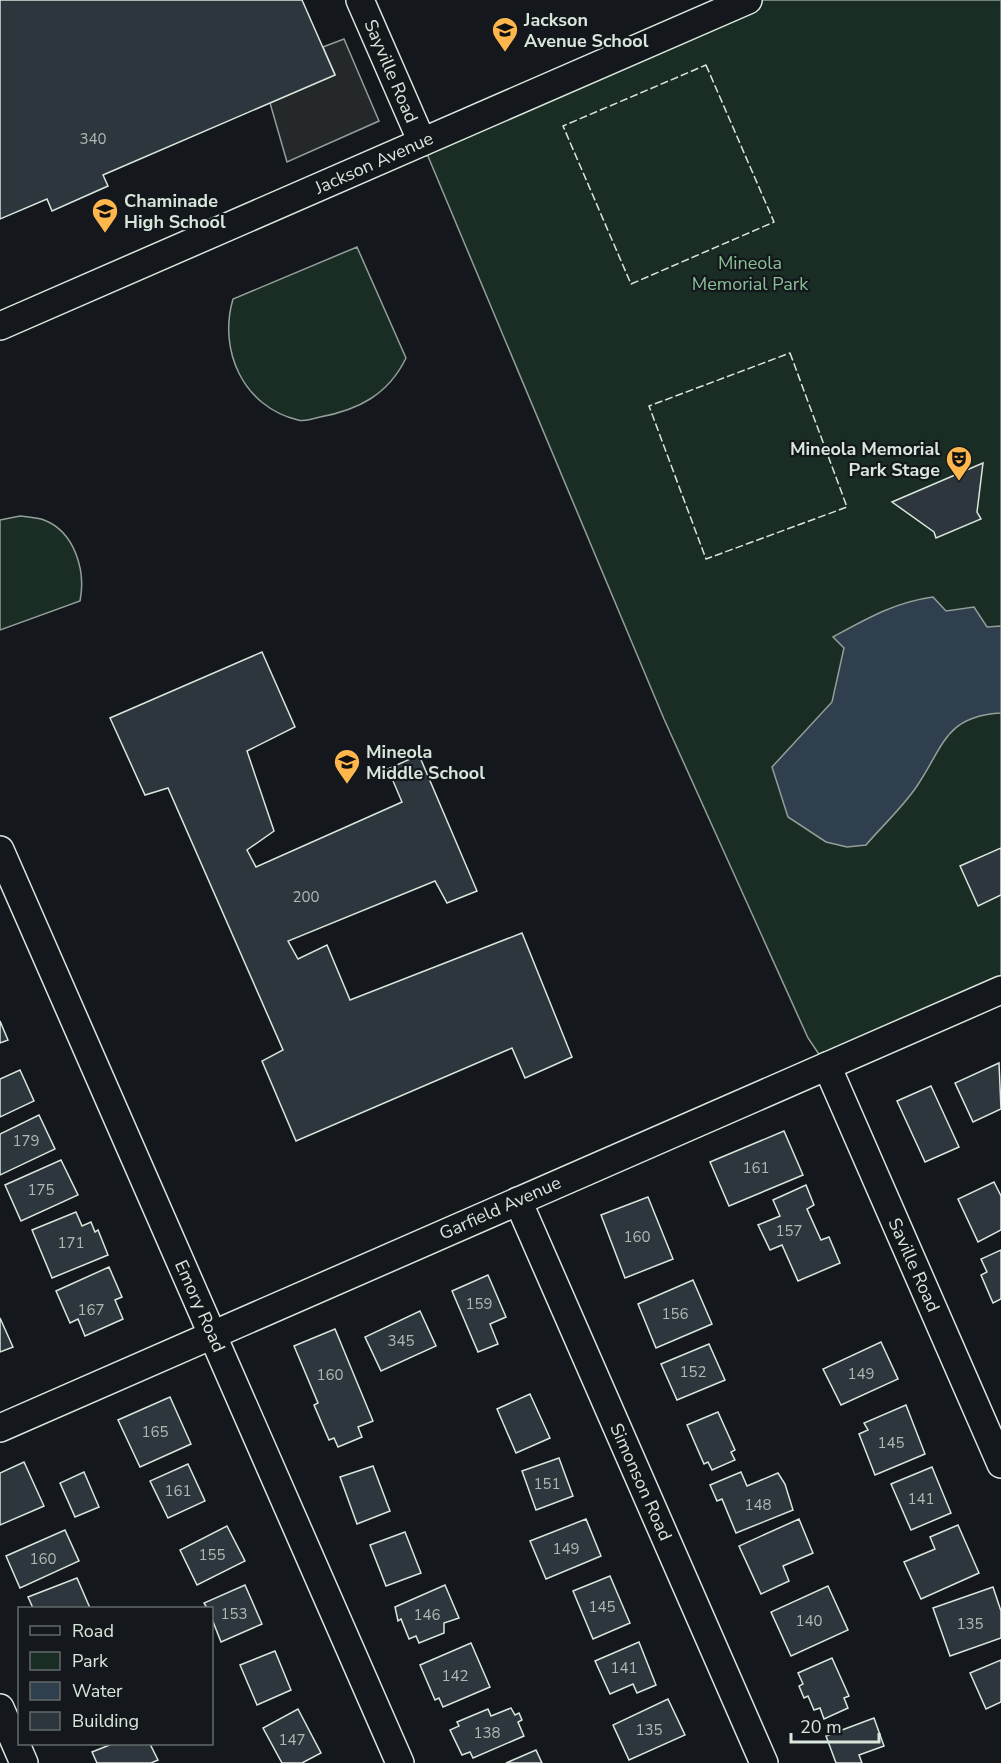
<svg xmlns="http://www.w3.org/2000/svg" width="1001" height="1763" font-family="'Nunito Sans',sans-serif">
<style>
.green{fill:#1a2d24;stroke:#939e99;stroke-width:1.5}
.parking{fill:#24282b;stroke:#939e99;stroke-width:1.5}
.water{fill:#2f3f4d;stroke:#939e99;stroke-width:1.5}
.building{fill:#2c363c;stroke:#d8e6dc;stroke-width:1.5}
.lines{fill:none;stroke-linecap:round;stroke-linejoin:round}
.minor-casing{stroke:#d8e6dc;stroke-width:30}
.minor{stroke:#14181c;stroke-width:27}
.fence{stroke:#d8e6dc;stroke-width:1.5;stroke-dasharray:8 3;stroke-linecap:butt}
.labels{text-anchor:middle;dominant-baseline:central;stroke-width:4.5;stroke-linejoin:round;paint-order:stroke}
.number-label{font-size:15px;fill:#adbab4}
.poi-label{font-size:18px;font-weight:bold;fill:#d8e6dc;stroke:#14181c;text-anchor:start}
.street-label{font-size:18px;fill:#d8e6dc;stroke:#14181c}
.park-label{font-size:18px;fill:#8ac095;stroke:#14181c}
</style>
<rect width="100%" height="100%" fill="#14181c"/>
<g class="green">
<path d="M748 0H1001V990L827 1066 808 1038 664 719 422 142Z"/>
<path d="M357 247 406 358C388 395 358 410 320 417 313 419 304 422 298 420 243 407 218 350 233 299Z"/>
<path d="M20 516C27 517 37 517 44 520 75 532 86 571 80 601L0 630V520Z"/>
</g>
<path class="parking" d="M344 39 379 121 287 162 270 103 335 74 323 47Z"/>
<path class="water" d="M933 597 946 611 974 607 987 627 1001 626V713C945 716 944 746 917 786 903 807 882 826 866 845L847 847 826 842 788 817 772 767 832 702 844 648 833 637C866 619 895 602 933 597Z"/>
<g class="building">
<path d="M0 0H302L335 75 103 175 108 186 52 211 47 199 0 219Z"/>
<path d="M983 463 977 512 981 519 936 538 934 532 892 502Z"/>
<path d="M262 652 295 727 247 751 274 831 247 850 256 867 402 802 388 769 419 755 477 891 447 903 435 881 288 941 298 959 327 945 350 1000 522 933 572 1057 525 1078 512 1048 296 1141 262 1061 283 1050 168 788 145 795 110 718Z"/>
<path d="M1001 848V895L978 906 960 866Z"/>
<path d="M0 1021 8 1040 0 1043Z"/>
<path d="M999 1063 1001 1109 973 1122 955 1083Z"/>
<path d="M20 1070 34 1101 0 1117V1079Z"/>
<path d="M931 1086 959 1147 925 1162 897 1101Z"/>
<path d="M39 1115 55 1149 0 1175V1134Z"/>
<path d="M784 1131 803 1175 729 1206 710 1162Z"/>
<path d="M61 1160 78 1195 21 1221 5 1185Z"/>
<path d="M994 1182 1001 1196V1230L978 1242 958 1199Z"/>
<path d="M806 1185 814 1205 807 1209 821 1240 829 1237 840 1263 798 1281 782 1245 770 1250 758 1225 780 1216 773 1200Z"/>
<path d="M648 1197 673 1259 625 1278 601 1215Z"/>
<path d="M76 1212 82 1226 91 1222 95 1232 98 1230 108 1255 52 1278 32 1230Z"/>
<path d="M1001 1250V1299L993 1303 981 1275 987 1272 981 1259Z"/>
<path d="M109 1267 122 1297 115 1300 123 1319 85 1336 78 1319 70 1323 56 1291Z"/>
<path d="M488 1275 506 1317 490 1324 498 1344 478 1352 452 1291Z"/>
<path d="M693 1280 712 1324 656 1348 638 1304Z"/>
<path d="M420 1311 436 1346 381 1371 365 1337Z"/>
<path d="M0 1318 13 1347 0 1352Z"/>
<path d="M335 1329 373 1421 358 1427 362 1437 338 1447 334 1438 329 1440 314 1405 318 1403 294 1346Z"/>
<path d="M881 1342 898 1379 841 1405 823 1369Z"/>
<path d="M709 1344 725 1380 677 1400 661 1364Z"/>
<path d="M530 1394 550 1438 516 1453 497 1409Z"/>
<path d="M170 1397 191 1444 140 1467 118 1420Z"/>
<path d="M906 1405 925 1454 875 1475 859 1434 868 1430 864 1423Z"/>
<path d="M718 1412 735 1450 731 1452 735 1460 712 1470 708 1462 704 1464 687 1425Z"/>
<path d="M559 1458 573 1496 536 1510 522 1471Z"/>
<path d="M24 1462 44 1506 0 1525V1473Z"/>
<path d="M188 1464 205 1501 168 1518 150 1481Z"/>
<path d="M373 1466 390 1511 357 1524 340 1477Z"/>
<path d="M932 1467 951 1513 911 1530 891 1484Z"/>
<path d="M84 1472 99 1507 75 1517 60 1483Z"/>
<path d="M741 1472 747 1486 778 1473 785 1484 793 1510 736 1533 722 1499 717 1501 710 1485Z"/>
<path d="M586 1519 601 1556 546 1579 530 1541Z"/>
<path d="M799 1519 813 1553 783 1566 789 1581 761 1594 739 1546Z"/>
<path d="M958 1525 979 1573 921 1599 904 1562 935 1549 930 1537Z"/>
<path d="M227 1526 245 1561 197 1585 180 1550Z"/>
<path d="M65 1530 79 1561 20 1588 6 1556Z"/>
<path d="M405 1532 421 1573 386 1586 370 1545Z"/>
<path d="M610 1576 630 1623 593 1639 573 1591Z"/>
<path d="M77 1578 90 1608H33L28 1597Z"/>
<path d="M245 1585 262 1624 221 1642 212 1619V1608H207L204 1603Z"/>
<path d="M445 1585 459 1618 444 1623V1633L419 1643 416 1636 409 1639 401 1619 398 1621 395 1607Z"/>
<path d="M828 1586 848 1630 791 1656 771 1612Z"/>
<path d="M993 1587 1001 1611V1638L950 1656 933 1608Z"/>
<path d="M639 1642 656 1685 637 1693 633 1684 610 1694 595 1661Z"/>
<path d="M471 1643 490 1687 443 1707 439 1698 435 1700 420 1665Z"/>
<path d="M275 1651 291 1690 257 1705 240 1665Z"/>
<path d="M832 1658 849 1696 844 1698 848 1708 824 1719 820 1708 814 1710 808 1696 804 1698 799 1686 803 1684 798 1673Z"/>
<path d="M1001 1660V1702L986 1709 970 1673Z"/>
<path d="M668 1699 685 1735 629 1760 613 1725Z"/>
<path d="M511 1708 515 1715 519 1713 522 1720 518 1722 524 1736 473 1758 470 1752 462 1755 450 1730 459 1726 457 1722 488 1709 491 1716Z"/>
<path d="M298 1709 321 1753 302 1763H282L263 1728Z"/>
<path d="M874 1718 884 1746 859 1755 862 1763H836L826 1736Z"/>
<path d="M112 1744H150L158 1760 151 1763H97L92 1752Z"/>
<path d="M536 1750 542 1763H506Z"/>
</g>
<g class="lines">
<g class="minor-casing">
<g id="minor">
<path d="M360 0 422 142"/>
<path d="M0 326 748 0"/>
<path d="M0 850 400 1763"/>
<path d="M827 1066 1001 1464"/>
<path d="M518 1201 764 1763"/>
<path d="M0 1428 1001 990"/>
<path d="M0 1708 24 1763"/>
</g>
</g>
<use href="#minor" class="minor"/>
<g class="fence">
<path d="M706 65 774 222 631 284 563 126Z"/>
<path d="M790 353 847 507 706 559 649 406Z"/>
</g>
</g>
<defs>
<g id="school-pin" transform="scale(1.35)"><path d="M0 17L-7.5 6A9.5 9.5 0 1 1 7.5 6Z" fill="#ffb74d" stroke="#14181c"/><path d="M0-5L7-2L0 1L-7-2ZM-4 1L0 2.5L4 1V4Q0 6-4 4Z" fill="#111"/></g>
<g id="theatre-pin" transform="scale(1.35)"><path d="M0 17L-7.5 6A9.5 9.5 0 1 1 7.5 6Z" fill="#ffb74d" stroke="#14181c"/><path d="M-5-5.5Q0-4 5-5.5V0Q5 5 0 6Q-5 5-5 0ZM-3.3-2.5H-1v1.5H-3.3ZM1-2.5H3.3v1.5H1ZM-2.8 1Q0 5.5 2.8 1Z" fill="#111"/></g>
</defs>
<g fill-rule="evenodd">
<use href="#school-pin" x="505" y="30"/>
<use href="#school-pin" x="105" y="211"/>
<use href="#theatre-pin" x="959" y="459"/>
<use href="#school-pin" x="347" y="762"/>
</g>
<g class="labels">
<g class="number-label">
<text x="93" y="139">340</text>
<text x="306" y="897">200</text>
<text x="26" y="1141">179</text>
<text x="756" y="1168">161</text>
<text x="41" y="1190">175</text>
<text x="789" y="1231">157</text>
<text x="637" y="1237">160</text>
<text x="71" y="1243">171</text>
<text x="479" y="1304">159</text>
<text x="91" y="1310">167</text>
<text x="675" y="1314">156</text>
<text x="401" y="1341">345</text>
<text x="693" y="1372">152</text>
<text x="861" y="1374">149</text>
<text x="330" y="1375">160</text>
<text x="155" y="1432">165</text>
<text x="891" y="1443">145</text>
<text x="547" y="1484">151</text>
<text x="178" y="1491">161</text>
<text x="921" y="1499">141</text>
<text x="758" y="1505">148</text>
<text x="566" y="1549">149</text>
<text x="212" y="1555">155</text>
<text x="43" y="1559">160</text>
<text x="602" y="1607">145</text>
<text x="234" y="1614">153</text>
<text x="427" y="1615">146</text>
<text x="809" y="1621">140</text>
<text x="970" y="1624">135</text>
<text x="624" y="1668">141</text>
<text x="455" y="1676">142</text>
<text x="649" y="1730">135</text>
<text x="487" y="1733">138</text>
<text x="292" y="1740">147</text>
</g>
<g class="poi-label">
<text x="524" y="20">Jackson<tspan x="524" dy="21">Avenue School</tspan></text>
<text x="124" y="201">Chaminade<tspan x="124" dy="21">High School</tspan></text>
<text x="940" y="449" text-anchor="end">Mineola Memorial<tspan x="940" dy="21">Park Stage</tspan></text>
<text x="366" y="752">Mineola<tspan x="366" dy="21">Middle School</tspan></text>
</g>
<g class="street-label">
<text transform="translate(391 71) rotate(67)">Sayville Road</text>
<text transform="translate(374 163) rotate(-24)">Jackson Avenue</text>
<text transform="translate(500 1208) rotate(-24)">Garfield Avenue</text>
<text transform="translate(914 1265) rotate(66)">Saville Road</text>
<text transform="translate(200 1306) rotate(66)">Emory Road</text>
<text transform="translate(641 1482) rotate(66)">Simonson Road</text>
</g>
<g class="park-label">
<text x="750" y="263">Mineola<tspan x="750" dy="21">Memorial Park</tspan></text>
</g>
</g>
<rect x="18" y="1607" width="195" height="138" fill="#14181c" stroke="#626a69" stroke-width="1.5"/>
<rect x="30" y="1626" width="30" height="9" fill="#14181c" stroke="#626a69" stroke-width="1.5"/>
<text x="72" y="1637" font-size="18" fill="#d8e6dc">Road</text>
<rect x="30" y="1652" width="30" height="18" fill="#1a2d24" stroke="#626a69" stroke-width="1.5"/>
<text x="72" y="1667" font-size="18" fill="#d8e6dc">Park</text>
<rect x="30" y="1682" width="30" height="18" fill="#2f3f4d" stroke="#626a69" stroke-width="1.5"/>
<text x="72" y="1697" font-size="18" fill="#d8e6dc">Water</text>
<rect x="30" y="1712" width="30" height="18" fill="#2c363c" stroke="#626a69" stroke-width="1.5"/>
<text x="72" y="1727" font-size="18" fill="#d8e6dc">Building</text>
<path d="M791 1733v9h88v-9" fill="none" stroke="#d8e6dc" stroke-width="3"/>
<text x="800" y="1733" font-size="18" fill="#d8e6dc" stroke="#14181c" stroke-width="4.5" paint-order="stroke">20 m</text>
</svg>
